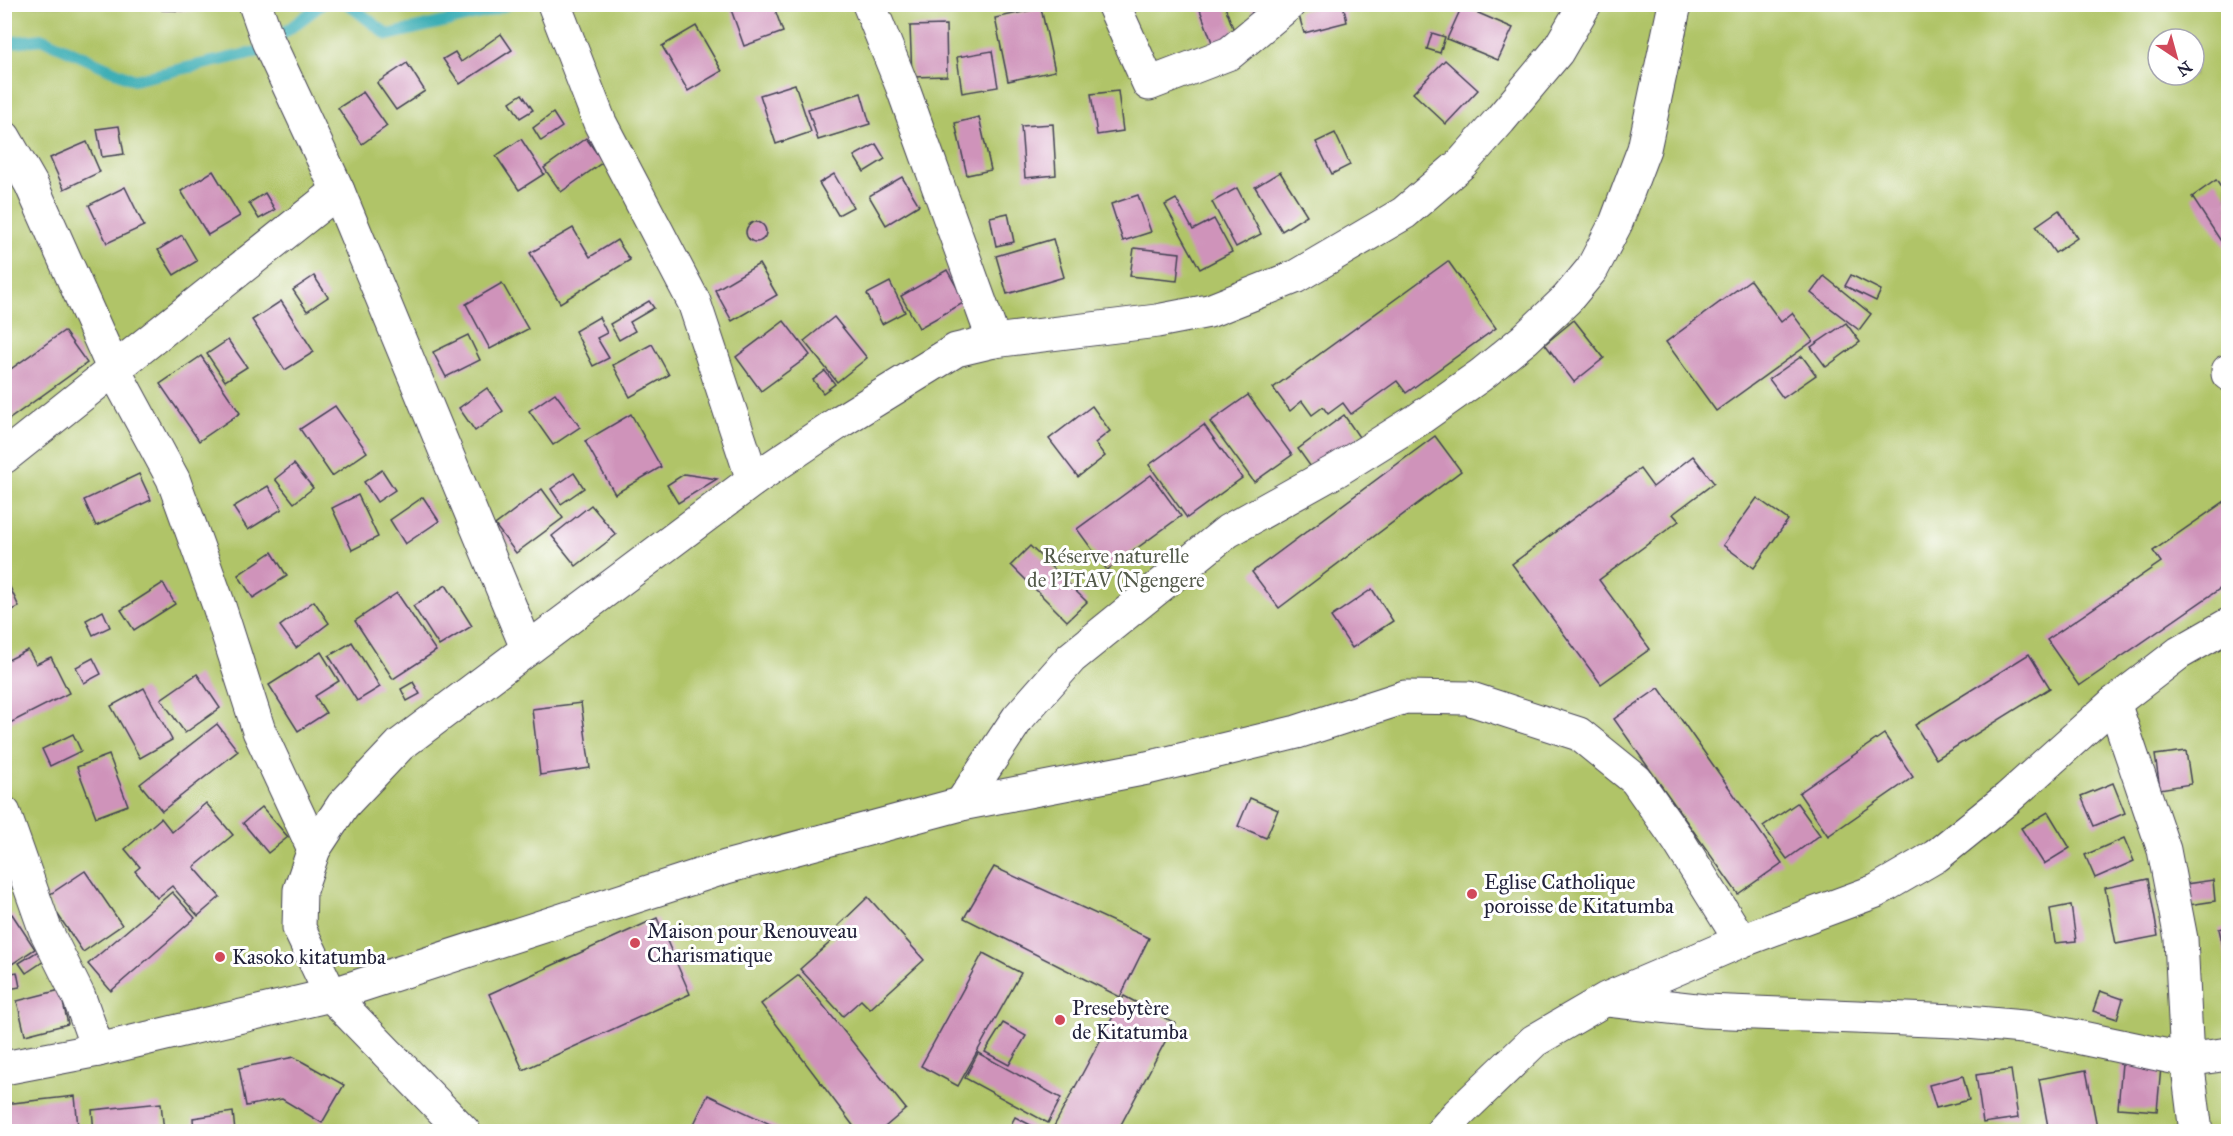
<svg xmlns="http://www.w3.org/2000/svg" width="2233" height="1136" font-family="'IM FELL Great Primer',serif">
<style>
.green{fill:#b0c468;stroke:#697352;stroke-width:1.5;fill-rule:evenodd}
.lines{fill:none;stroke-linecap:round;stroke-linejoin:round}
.stream{stroke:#3caeb5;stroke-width:12}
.building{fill:#cf93ba}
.minor-casing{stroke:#424053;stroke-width:35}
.minor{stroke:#fff;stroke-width:33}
.poi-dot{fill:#d1495b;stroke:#fff;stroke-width:2}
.labels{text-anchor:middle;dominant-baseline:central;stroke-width:6;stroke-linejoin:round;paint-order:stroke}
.park-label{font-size:21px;fill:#545b4b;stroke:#fff}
.poi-label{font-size:21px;fill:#22223b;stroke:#fff;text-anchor:start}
</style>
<rect width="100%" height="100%" fill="#fff"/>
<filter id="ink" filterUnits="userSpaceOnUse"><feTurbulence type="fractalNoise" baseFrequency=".0167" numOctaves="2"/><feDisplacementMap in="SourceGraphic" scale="12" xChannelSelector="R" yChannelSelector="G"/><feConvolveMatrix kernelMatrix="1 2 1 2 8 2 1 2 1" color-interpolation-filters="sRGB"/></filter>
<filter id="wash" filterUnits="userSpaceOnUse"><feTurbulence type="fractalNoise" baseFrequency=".008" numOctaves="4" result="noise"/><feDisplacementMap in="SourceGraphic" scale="24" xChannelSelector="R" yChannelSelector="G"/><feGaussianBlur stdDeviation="1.35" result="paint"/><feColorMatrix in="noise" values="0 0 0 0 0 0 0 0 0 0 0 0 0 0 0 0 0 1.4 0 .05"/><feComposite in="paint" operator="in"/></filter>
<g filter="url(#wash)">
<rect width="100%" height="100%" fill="#f8ead9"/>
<path class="green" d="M5 5H2228V1131H5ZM2158 39H2194V75H2158Z"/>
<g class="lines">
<g class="stream">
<path d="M348 4 388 35 486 12 509 4"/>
<path d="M4 43 43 39 134 80 260 51 322 4"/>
</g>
</g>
<g id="blocks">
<g class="building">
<path d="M163 4H203V11L162 10Z"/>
<path d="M729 4H773L783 32 744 46Z"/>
<path d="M1205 4H1224L1236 36 1213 45 1199 7Z"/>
<path d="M1249 4H1274V5L1252 12Z"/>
<path d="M1328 4H1343L1347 22 1304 33 1298 12Z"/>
<path d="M1462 6 1513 28 1498 60 1447 39Z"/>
<path d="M1041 8 1055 71 1008 81 995 18Z"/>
<path d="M946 25 947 76 912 77 910 26Z"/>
<path d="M696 26 722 71 688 91 662 46Z"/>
<path d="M1432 33 1445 37 1440 53 1427 49Z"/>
<path d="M501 34 512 50 460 84 443 59 455 52 461 62Z"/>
<path d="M992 51 998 87 962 93 957 57Z"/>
<path d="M1445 60 1478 90 1446 124 1413 93Z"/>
<path d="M407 63 425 91 396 110 377 83Z"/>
<path d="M795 84 811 132 776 144 760 95Z"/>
<path d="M1118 91 1123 131 1097 135 1091 94Z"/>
<path d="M363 92 387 126 362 144 338 108Z"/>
<path d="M861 93 870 124 818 140 808 109Z"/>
<path d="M522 94 533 110 520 118 510 102Z"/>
<path d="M553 113 562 127 541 141 533 128Z"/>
<path d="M979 117 991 170 967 175 955 123Z"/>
<path d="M1053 124 1056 175 1025 178 1021 126Z"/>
<path d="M119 126 124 154 102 157 97 129Z"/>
<path d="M1335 133 1350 165 1332 174 1316 142Z"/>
<path d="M586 138 603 162 561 192 544 168Z"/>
<path d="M521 139 544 174 519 190 496 156Z"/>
<path d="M87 142 100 172 64 189 50 158Z"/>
<path d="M876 144 885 159 864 172 854 156Z"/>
<path d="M213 171 240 216 208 235 181 191Z"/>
<path d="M1280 172 1307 215 1282 231 1255 187Z"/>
<path d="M834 174 853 207 838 215 819 183Z"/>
<path d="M902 177 919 205 886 225 869 196Z"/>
<path d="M2216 180 2228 198V252L2192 197Z"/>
<path d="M125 187 144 226 107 243 89 205Z"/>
<path d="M1237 188 1261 234 1236 247 1212 202Z"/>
<path d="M265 193 275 210 259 219 249 203Z"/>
<path d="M1138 195 1151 232 1123 241 1111 204Z"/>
<path d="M1176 199 1193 230 1214 219 1232 252 1200 269 1165 205Z"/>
<path d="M2059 210 2077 238 2055 253 2036 226Z"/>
<path d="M1008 213 1014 242 996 246 990 217Z"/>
<circle cx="756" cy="232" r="10"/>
<path d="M573 228 590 257 617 240 630 260 560 303 530 253Z"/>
<path d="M182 235 197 261 174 275 158 250Z"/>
<path d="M1053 239 1064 277 1007 294 996 256Z"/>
<path d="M1134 248 1180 253 1177 281 1130 276Z"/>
<path d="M1448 261 1496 328 1406 393 1397 381 1351 414 1343 403 1328 414 1323 407 1312 415 1302 401 1290 411 1273 388Z"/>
<path d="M759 264 777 295 732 321 715 290Z"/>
<path d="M947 270 965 302 919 328 901 296Z"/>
<path d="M1851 275 1881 290 1876 301 1845 286Z"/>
<path d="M314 276 328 297 307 311 293 290Z"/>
<path d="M1824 276 1871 314 1859 330 1811 293Z"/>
<path d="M1750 280 1781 322 1792 313 1813 341 1716 411 1666 342Z"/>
<path d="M890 282 905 312 882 324 867 294Z"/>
<path d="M502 283 528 329 490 349 466 304Z"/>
<path d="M281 301 314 352 285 370 252 320Z"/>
<path d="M649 301 654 308 630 322 635 331 619 340 610 324Z"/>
<path d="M599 317 607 333 597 338 609 358 593 366 575 331Z"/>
<path d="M834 317 867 358 837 382 804 341Z"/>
<path d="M1574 320 1604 358 1574 382 1545 344Z"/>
<path d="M784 321 810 355 761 391 736 357Z"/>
<path d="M1846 323 1860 342 1826 367 1811 347Z"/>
<path d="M64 331 87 363 4 423V374Z"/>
<path d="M468 335 480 360 446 377 433 352Z"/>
<path d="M228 340 247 367 225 381 207 354Z"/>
<path d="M652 344 669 375 630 397 613 365Z"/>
<path d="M201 356 240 413 199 441 160 384Z"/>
<path d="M1802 356 1816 375 1783 398 1769 379Z"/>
<path d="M825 371 835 384 823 393 813 380Z"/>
<path d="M487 388 503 411 475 431 459 408Z"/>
<path d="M555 393 580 427 553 445 529 411Z"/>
<path d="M1248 395 1292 455 1254 482 1210 422Z"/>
<path d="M335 406 367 452 332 476 300 429Z"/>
<path d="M1092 406 1110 431 1095 443 1105 456 1078 477 1049 439Z"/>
<path d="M631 414 661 467 615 494 585 441Z"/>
<path d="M1344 415 1359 437 1313 470 1298 449Z"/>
<path d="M1204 425 1242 478 1187 518 1149 465Z"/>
<path d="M1435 436 1461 471 1279 608 1252 572Z"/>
<path d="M1693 456 1714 483 1673 514 1679 521 1599 580 1650 649 1601 684 1512 564 1640 469 1653 487Z"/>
<path d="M294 464 313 488 294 503 275 479Z"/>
<path d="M382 470 395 490 377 502 364 482Z"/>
<path d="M574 473 584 488 561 504 551 489Z"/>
<path d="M139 474 151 500 96 526 84 500Z"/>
<path d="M684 474 717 479 678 503 667 485Z"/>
<path d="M1151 475 1181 516 1107 570 1077 529Z"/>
<path d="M268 486 282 509 248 530 233 507Z"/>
<path d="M542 489 563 518 516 553 495 525Z"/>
<path d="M358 495 378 537 352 550 332 508Z"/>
<path d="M423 497 439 521 405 544 390 520Z"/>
<path d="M1757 498 1788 520 1754 568 1723 545Z"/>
<path d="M2228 499V583L2079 686 2047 640 2161 562 2153 551Z"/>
<path d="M591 505 616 535 576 566 552 536Z"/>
<path d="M1030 546 1087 602 1067 621 1011 565Z"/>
<path d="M272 552 287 576 253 598 238 575Z"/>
<path d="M4 574 19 607 4 614Z"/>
<path d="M163 583 175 604 134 630 121 610Z"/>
<path d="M446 585 472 626 439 646 413 606Z"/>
<path d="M1372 589 1393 621 1352 648 1331 617Z"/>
<path d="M397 593 436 651 393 679 355 621Z"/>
<path d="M314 601 329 623 296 648 280 626Z"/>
<path d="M103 611 110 627 93 635 86 620Z"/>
<path d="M352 642 380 687 357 701 329 656Z"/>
<path d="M28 650 36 664 51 657 69 693 4 726V662Z"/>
<path d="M321 652 339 681 315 696 326 713 298 731 269 685Z"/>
<path d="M2029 654 2050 688 1936 759 1915 725Z"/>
<path d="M93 658 101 674 84 683 76 667Z"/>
<path d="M197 674 220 708 185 733 161 699Z"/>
<path d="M413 682 420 694 407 701 401 689Z"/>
<path d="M144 688 172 740 140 758 111 706Z"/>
<path d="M1659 688 1782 863 1738 894 1614 719Z"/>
<path d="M581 703 590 768 540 775 532 709Z"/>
<path d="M217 724 238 751 162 811 140 784Z"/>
<path d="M73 734 81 751 50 766 42 749Z"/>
<path d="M1884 734 1913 777 1828 836 1799 793Z"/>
<path d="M2186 751 2191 784 2160 789 2155 755Z"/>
<path d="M109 755 128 805 96 817 77 767Z"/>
<path d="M2113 783 2125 813 2094 826 2081 796Z"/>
<path d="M1250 798 1278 810 1266 838 1238 826Z"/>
<path d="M206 803 233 835 194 867 220 897 198 916 172 886 157 898 135 871 140 867 125 849 161 818 172 832Z"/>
<path d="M1797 803 1820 835 1787 859 1763 826Z"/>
<path d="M262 807 288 837 268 853 243 823Z"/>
<path d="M2048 812 2070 848 2044 864 2021 828Z"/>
<path d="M2124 838 2134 861 2095 878 2085 855Z"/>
<path d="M994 867 1149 938 1120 997 964 918Z"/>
<path d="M85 871 122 925 83 952 46 897Z"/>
<path d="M2148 879 2158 936 2116 944 2105 888Z"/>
<path d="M2213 880 2215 901 2189 905 2186 884Z"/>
<path d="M172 892 195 918 111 991 88 964Z"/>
<path d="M868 897 924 960 870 1009 861 1000 843 1016 800 969 835 938 838 926Z"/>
<path d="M2071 905 2076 941 2055 943 2050 909Z"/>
<path d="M12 914 35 949 6 968 4 920Z"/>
<path d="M657 918 690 994 523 1070 489 994Z"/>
<path d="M2228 927V959H2226L2219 929Z"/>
<path d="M38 951 44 961 26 973 19 963Z"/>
<path d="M983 953 1021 973 958 1086 921 1066Z"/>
<path d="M17 972 20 987 9 989 6 974Z"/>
<path d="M799 975 906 1109 879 1132H858L761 1004Z"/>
<path d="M60 990 68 1024 25 1035 17 1001Z"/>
<path d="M2100 991 2123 999 2117 1019 2093 1011Z"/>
<path d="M1124 996 1175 1023 1117 1132H1054L1052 1130Z"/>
<path d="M1003 1023 1026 1036 1009 1065 985 1052Z"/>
<path d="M978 1053 1061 1098 1048 1123 965 1078Z"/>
<path d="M294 1057 344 1085 322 1123 282 1099 246 1106 239 1068Z"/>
<path d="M2122 1063 2161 1067 2157 1111 2118 1108Z"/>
<path d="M2011 1070 2018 1118 1983 1123 1976 1075Z"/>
<path d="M2086 1070 2098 1132H2049L2039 1079Z"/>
<path d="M1963 1076 1969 1100 1936 1108 1929 1085Z"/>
<path d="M708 1095 787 1132H696L691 1130Z"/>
<path d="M75 1096 78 1127 40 1132H4V1104Z"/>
<path d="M161 1103 164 1132H94L92 1110Z"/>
<path d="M233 1112 235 1132H194L193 1118Z"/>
<path d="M1015 1117 1044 1132H1007Z"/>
<path d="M2225 1117H2228V1132H2227Z"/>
</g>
</g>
</g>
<g filter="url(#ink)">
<use href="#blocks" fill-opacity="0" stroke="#424053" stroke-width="1.5"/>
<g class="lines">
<g class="minor-casing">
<g id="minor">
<path d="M255 4 268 41 338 191 527 648"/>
<path d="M554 4 600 123 694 302 753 480"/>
<path d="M869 4 902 86 994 341"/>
<path d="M1113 4 1149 84 1230 53 1289 4"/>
<path d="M4 137 31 184 114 370 173 479 218 603 259 731 314 849"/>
<path d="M2228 371V374"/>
<path d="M4 457 338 191"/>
<path d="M2114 703 2164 850 2181 939 2187 1060 2196 1132"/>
<path d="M961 804 1018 718 1071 658 1228 531 1339 469 1419 419 1481 375 1525 339 1567 299 1592 269 1616 223 1644 149 1675 4"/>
<path d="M4 813 45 929 79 997 98 1050"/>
<path d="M1608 1000 1705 1011 1956 1021 2034 1028 2187 1060 2228 1054"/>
<path d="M4 1068 98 1050 331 995 726 867 961 804 1147 768 1297 732 1405 697 1468 698 1579 734 1636 780 1678 840 1741 941"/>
<path d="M464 1132 331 995 299 928 300 890 314 849 343 805 400 745 753 480 841 421 956 350 994 341 1157 321 1209 311 1295 277 1404 213 1462 163 1500 120 1557 52 1585 4"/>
<path d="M1442 1132 1458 1114 1534 1041 1606 999 1741 941 1876 891 1936 856 2008 798 2114 703 2179 653 2228 625"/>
</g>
</g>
<use href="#minor" class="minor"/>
</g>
</g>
<g class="poi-dot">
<circle cx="1472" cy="894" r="6"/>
<circle cx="635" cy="943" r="6"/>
<circle cx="220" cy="957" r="6"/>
<circle cx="1060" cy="1020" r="6"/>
</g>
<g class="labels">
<g class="park-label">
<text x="1116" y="556">Réserve naturelle<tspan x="1116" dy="24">de l'ITAV (Ngengere</tspan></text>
</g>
<g class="poi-label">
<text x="1484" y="882">Eglise Catholique<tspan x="1484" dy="24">poroisse de Kitatumba</tspan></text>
<text x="647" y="931">Maison pour Renouveau<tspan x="647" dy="24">Charismatique</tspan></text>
<text x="232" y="957">Kasoko kitatumba</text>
<text x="1072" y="1008">Presebytère<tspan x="1072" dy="24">de Kitatumba</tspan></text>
</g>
</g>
<rect width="2233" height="1136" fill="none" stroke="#fff" stroke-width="24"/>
<g transform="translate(2176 57) rotate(144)"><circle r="28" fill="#ffffff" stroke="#a7a7b1" stroke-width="1.5"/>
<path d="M0-4.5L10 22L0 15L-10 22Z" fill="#d1495b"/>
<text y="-9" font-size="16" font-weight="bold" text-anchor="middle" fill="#22223b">N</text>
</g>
</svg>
